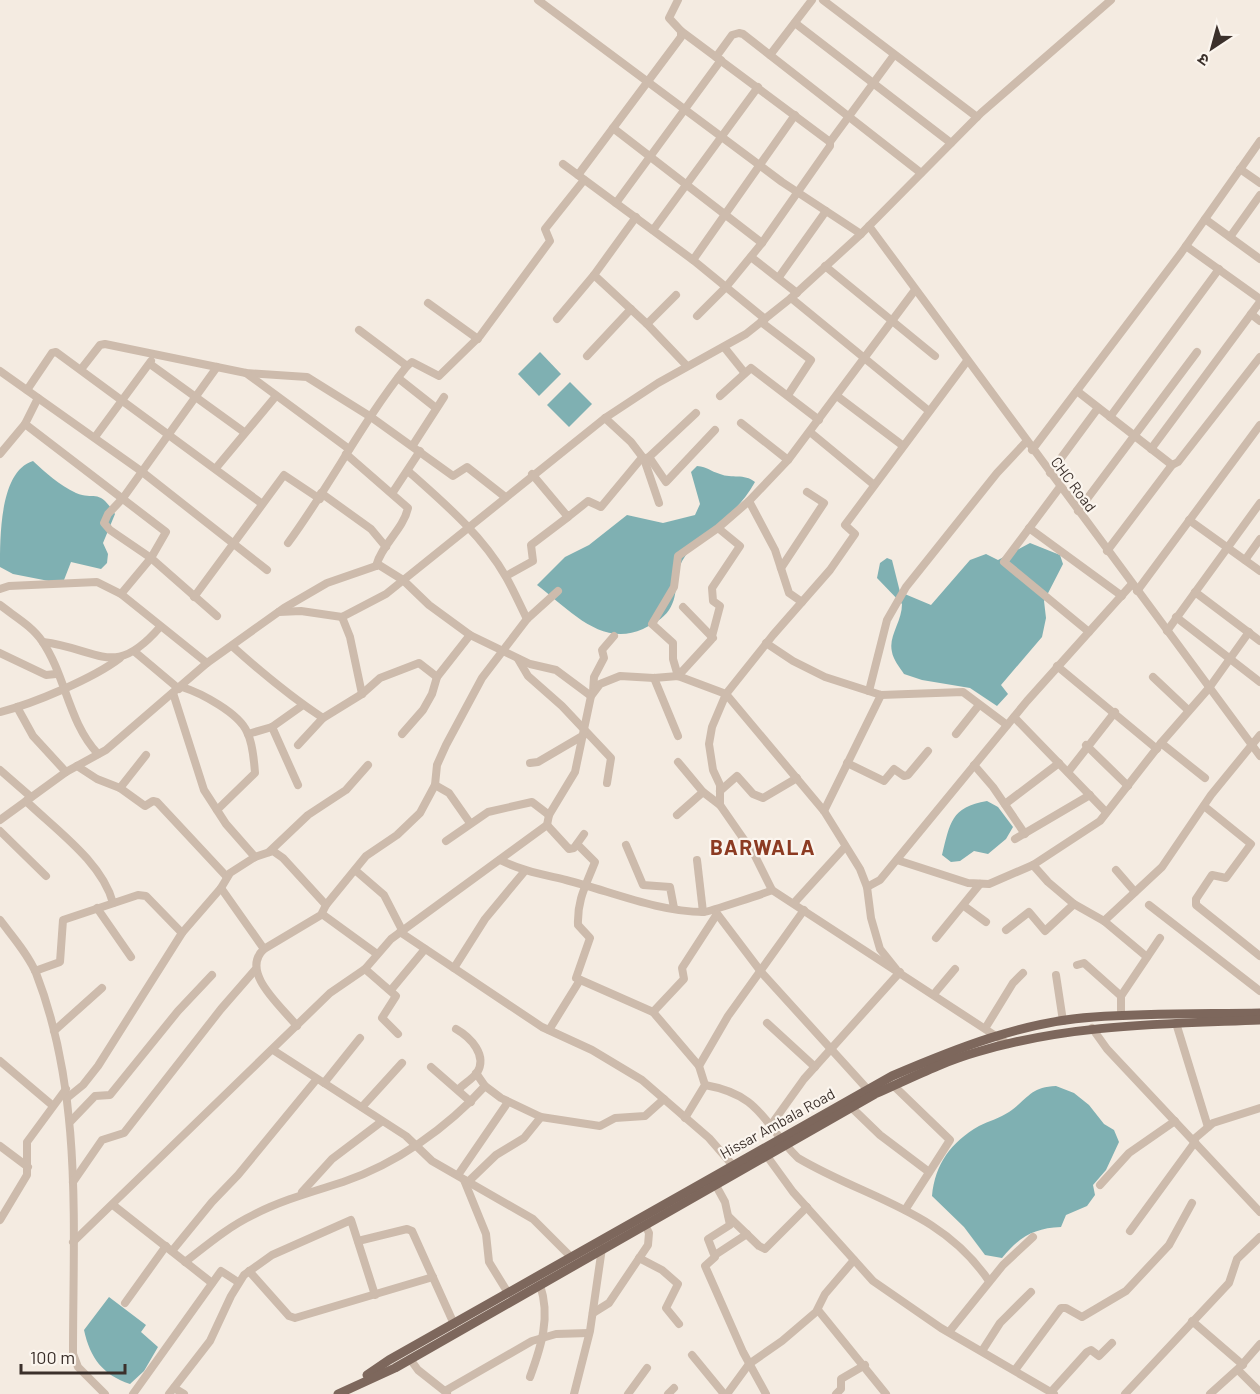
<svg xmlns="http://www.w3.org/2000/svg" width="1260" height="1394" font-family="Barlow,'Noto Sans Devanagari',sans-serif">
<style>
.water{fill:#7fb0b2}
.lines{fill:none;stroke-linecap:round;stroke-linejoin:round}
.minor{stroke:#cdbbac;stroke-width:8}
.major{stroke:#7d675c;stroke-width:9}
.labels{text-anchor:middle;dominant-baseline:central;stroke-width:4.5;stroke-linejoin:round;paint-order:stroke}
.street-label{font-size:15px;fill:#3b302b;stroke:#fbf5ee}
.district-label{font-size:21px;font-weight:bold;letter-spacing:1.5px;fill:#8c3b22;stroke:#fbf5ee}
</style>
<rect width="100%" height="100%" fill="#f4ebe1"/>
<g class="water">
<path d="M540 352 561 374 539 396 518 374Z"/>
<path d="M570 382 592 404 569 427 547 405Z"/>
<path d="M33 461C46 473 59 485 76 493 95 501 98 487 115 514L103 543 108 554 107 563 101 569 71 562 64 580 59 583 13 574 0 567C0 535 0 471 33 461Z"/>
<path d="M697 466C708 467 710 471 720 474 732 479 744 473 755 482 742 506 720 523 700 542 695 547 687 552 684 558 673 574 680 594 669 610 663 619 653 624 643 629 601 648 569 609 537 585L565 557 589 545 627 515 663 523 695 515 700 504 691 472Z"/>
<path d="M1030 543 1060 555 1063 564 1044 601 1046 618 1042 637 1001 685 1008 694 997 706 970 688 922 680 904 674C900 668 893 659 892 652 888 636 902 622 902 604L877 578 880 563 887 558 892 560 900 592 931 605 970 560 986 554 998 560Z"/>
<path d="M987 801 998 807 1013 827 1006 839 988 854 974 851 960 861 951 862 942 855C950 823 951 807 987 801Z"/>
<path d="M1056 1086 1074 1093 1089 1105 1104 1124 1114 1130 1119 1142 1106 1170 1093 1185 1095 1195 1087 1206 1066 1215 1061 1227C1034 1228 1019 1237 1002 1258L985 1255 964 1227 932 1196C935 1164 951 1142 979 1126 989 1121 1000 1118 1009 1112 1028 1099 1030 1087 1056 1086Z"/>
<path d="M109 1297 146 1325 141 1332 158 1347 144 1371 130 1384C103 1375 90 1358 84 1330Z"/>
</g>
<g class="lines">
<g class="minor">
<path d="M538 0 782 182 861 234"/>
<path d="M823 0 977 117"/>
<path d="M795 23 951 143"/>
<path d="M681 31 830 142V146L762 243 726 287 697 316"/>
<path d="M770 55 812 0"/>
<path d="M716 57 732 35 739 33 743 34 921 173"/>
<path d="M613 128 762 243"/>
<path d="M830 142 894 55"/>
<path d="M563 164 693 260 765 319"/>
<path d="M1240 169 1260 183"/>
<path d="M578 175 681 37V31L669 18 678 0"/>
<path d="M616 203 721 60"/>
<path d="M1205 219 1260 259"/>
<path d="M869 226 1260 756"/>
<path d="M653 230 758 87"/>
<path d="M1230 237 1260 195"/>
<path d="M1186 246 1260 299"/>
<path d="M751 257 797 293"/>
<path d="M693 260 795 115"/>
<path d="M825 266 935 356"/>
<path d="M594 275 647 324 687 366"/>
<path d="M779 277 826 211"/>
<path d="M791 298 929 411"/>
<path d="M428 303 478 339"/>
<path d="M1251 314 1260 321"/>
<path d="M557 319 594 275 636 217"/>
<path d="M761 322 811 360 788 395"/>
<path d="M647 324 676 295"/>
<path d="M359 330 407 366"/>
<path d="M724 347 744 372"/>
<path d="M587 356 631 309"/>
<path d="M967 361 845 525 855 534 830 570 773 635 726 694 712 727 709 744 713 770 720 785V805L754 854 772 890 1008 1044"/>
<path d="M150 364 244 432"/>
<path d="M82 368 100 345 105 344 246 373 307 377 371 417 453 476 467 467 504 496"/>
<path d="M0 371 141 471 267 570"/>
<path d="M246 373 349 449"/>
<path d="M398 378 436 408"/>
<path d="M27 390 52 353 56 352 261 503"/>
<path d="M1077 391 1172 465 1178 462 1260 357"/>
<path d="M720 396 751 368 819 420"/>
<path d="M837 396 902 445"/>
<path d="M38 398 25 424 166 532 151 558 121 594"/>
<path d="M1110 417 1219 269"/>
<path d="M605 418 631 442 644 459 659 503"/>
<path d="M741 423 788 460"/>
<path d="M810 432 873 484"/>
<path d="M95 437 151 361"/>
<path d="M413 445 444 397"/>
<path d="M1151 449 1260 302"/>
<path d="M1032 450 1181 253 1260 141"/>
<path d="M0 454 25 424"/>
<path d="M346 454 408 508C403 530 382 544 376 566"/>
<path d="M649 457 666 482 715 430"/>
<path d="M216 468 276 396"/>
<path d="M408 471C444 503 482 535 506 577 514 591 520 605 527 619"/>
<path d="M1050 473 1098 408"/>
<path d="M532 474 568 517 588 501 601 507 640 460 649 457 696 413"/>
<path d="M1060 487 1004 562 1089 632"/>
<path d="M393 492 420 451"/>
<path d="M321 493 371 529 386 547"/>
<path d="M749 501 775 550 789 593 802 602"/>
<path d="M1078 511 1197 352"/>
<path d="M1189 520 1260 571"/>
<path d="M718 528 740 546 712 588 713 601 720 606 711 640 678 676 673 659V643L652 624 674 587 678 556 718 528 749 501 788 460 915 290"/>
<path d="M1029 528 1122 596"/>
<path d="M288 543C330 486 362 422 407 366L412 362 439 376 480 336 550 241 545 229 584 180"/>
<path d="M1107 551 1172 465"/>
<path d="M1245 560 1260 539"/>
<path d="M781 568 824 503 807 492"/>
<path d="M506 576 533 561 531 545 568 517"/>
<path d="M0 589 9 586 97 582 121 594 207 663"/>
<path d="M1137 591 1260 425"/>
<path d="M1195 592 1260 641"/>
<path d="M194 597 284 475 320 499"/>
<path d="M0 605C14 616 32 626 42 641 66 676 68 722 98 754"/>
<path d="M683 607 713 638"/>
<path d="M279 612 301 611 342 617 386 594 605 418 658 383 746 334 791 298 861 234 981 113 1111 0"/>
<path d="M217 616 151 558 110 530 104 523 108 514 123 498 217 367"/>
<path d="M342 617 350 637 362 694"/>
<path d="M1176 617 1260 682"/>
<path d="M1167 631 1260 503"/>
<path d="M43 642C100 649 114 680 160 627"/>
<path d="M766 643 793 661 825 677 881 695 963 692 1007 725"/>
<path d="M232 646C261 672 291 697 323 718"/>
<path d="M135 652 179 689"/>
<path d="M0 653 46 675 56 674"/>
<path d="M518 659 528 676 562 706 611 758 607 783"/>
<path d="M1057 666 1157 749"/>
<path d="M1153 677 1188 710"/>
<path d="M654 678 678 736"/>
<path d="M182 687C201 693 239 713 247 732 253 743 254 761 255 773L217 810"/>
<path d="M869 691 887 620 906 587 997 473 1026 442"/>
<path d="M593 692 594 677 604 658 602 650 614 636"/>
<path d="M173 693 204 790 226 824 255 857"/>
<path d="M17 707 33 736 66 772"/>
<path d="M0 712C33 704 94 678 120 658"/>
<path d="M1014 717 1106 812"/>
<path d="M272 727 298 785"/>
<path d="M248 734 272 727 303 705"/>
<path d="M402 734 423 710 432 694 437 677 470 635"/>
<path d="M956 734 979 705"/>
<path d="M1161 743 1205 778"/>
<path d="M298 745 323 718 362 694 380 678 419 663 437 677"/>
<path d="M1086 745 1128 786"/>
<path d="M678 762 703 792 720 805"/>
<path d="M530 763 538 762 584 735"/>
<path d="M847 763 884 781 894 769 904 776 908 775 928 751"/>
<path d="M974 765 993 787 1025 834"/>
<path d="M77 766 97 779 120 788 145 806 153 801 157 802 227 877"/>
<path d="M0 770 31 797"/>
<path d="M1068 772 1115 712"/>
<path d="M435 785 449 793 470 823"/>
<path d="M120 788 146 755"/>
<path d="M720 791 737 776 753 794 763 798 797 778"/>
<path d="M26 801C56 830 102 862 113 903"/>
<path d="M1005 804 1059 763"/>
<path d="M1204 806 1251 844 1226 878 1212 875 1196 899V905L1260 956"/>
<path d="M824 811 881 695"/>
<path d="M677 815 703 792"/>
<path d="M0 820 66 772 106 750 207 663 284 608 327 583 379 565 403 580 429 605 470 635 530 664 556 670 591 696"/>
<path d="M547 825 569 849 574 848 584 834"/>
<path d="M0 831 46 876"/>
<path d="M1015 839 1090 795"/>
<path d="M446 841 488 812 532 802 549 815"/>
<path d="M577 844 595 862C586 885 577 900 578 925L590 938 576 978 653 1012 699 1066"/>
<path d="M626 845 643 885 670 887 674 908"/>
<path d="M269 852 308 815 346 790 368 765"/>
<path d="M500 860C523 871 541 874 566 880 610 891 658 912 704 912 708 912 769 892 772 890"/>
<path d="M697 860 703 912"/>
<path d="M897 860 968 883 989 884 1033 865 1100 821 1161 743 1209 688 1249 632"/>
<path d="M1033 865 1048 882 1074 904 1104 921 1147 957"/>
<path d="M355 870 384 895 402 930"/>
<path d="M1116 870 1135 892"/>
<path d="M867 887 880 880 1027 701 1132 584"/>
<path d="M221 888 264 949"/>
<path d="M794 903 845 847"/>
<path d="M1149 905 1260 991"/>
<path d="M964 906 986 922"/>
<path d="M97 908 131 957"/>
<path d="M715 911 762 973 870 1092"/>
<path d="M322 914 377 954"/>
<path d="M0 920C12 936 28 954 36 973 83 1094 73 1226 73 1354L78 1367 105 1394"/>
<path d="M1104 921 1162 867 1211 795 1260 735"/>
<path d="M1006 930 1029 912 1045 931 1074 904"/>
<path d="M400 932 542 1027 592 1050 642 1080 709 1138 736 1169"/>
<path d="M936 938 980 884"/>
<path d="M1077 965 1084 963 1121 996"/>
<path d="M454 968 485 919 524 872"/>
<path d="M365 969 396 996 382 1018 398 1034"/>
<path d="M35 971 60 962 63 920 138 895 146 896 182 933"/>
<path d="M1056 975 1063 1021"/>
<path d="M391 990 425 949"/>
<path d="M934 994 955 969"/>
<path d="M653 1012 684 979 682 968 717 914"/>
<path d="M1121 1016V996L1160 938"/>
<path d="M767 1023 815 1067"/>
<path d="M1176 1023 1208 1127"/>
<path d="M297 1026C282 1007 239 972 264 949L321 915 326 905 366 856 397 835 420 813 435 785 437 765 446 745 482 678 527 619 558 591"/>
<path d="M986 1027 1013 983 1023 973"/>
<path d="M1092 1028 1107 1049 1260 1212"/>
<path d="M456 1029C470 1037 488 1055 477 1073 472 1079 464 1084 459 1089"/>
<path d="M549 1030 580 980"/>
<path d="M54 1031 102 988"/>
<path d="M273 1050 406 1136 432 1161 533 1219 571 1257"/>
<path d="M0 1061 52 1105"/>
<path d="M431 1067 471 1102"/>
<path d="M476 1073 485 1086 501 1098 541 1117 600 1126 615 1118 645 1116 664 1099"/>
<path d="M324 1083 360 1038"/>
<path d="M705 1085C762 1095 763 1124 798 1158 867 1199 941 1210 989 1281"/>
<path d="M894 1086 950 1140 905 1210"/>
<path d="M67 1098 83 1085 98 1066 182 933 221 888 230 873 255 857 273 851 283 858 326 905"/>
<path d="M362 1107 402 1063"/>
<path d="M851 1107 880 1135 929 1172"/>
<path d="M685 1118 705 1085 699 1066 728 1016 804 910"/>
<path d="M71 1121 95 1096 110 1095 178 1011 212 975"/>
<path d="M771 1125 804 1079 900 972"/>
<path d="M1193 1140 1213 1123 1260 1108"/>
<path d="M0 1146 28 1167"/>
<path d="M764 1152 793 1192 873 1281 941 1328 1054 1394"/>
<path d="M458 1175 508 1102"/>
<path d="M464 1180 486 1234 489 1262 508 1293"/>
<path d="M469 1181 496 1155 524 1138 541 1117"/>
<path d="M73 1182 102 1140 124 1133 221 1009 255 970"/>
<path d="M714 1182 725 1202 730 1225 708 1239 715 1257 705 1266 743 1352 766 1394"/>
<path d="M1100 1185 1129 1153 1175 1121"/>
<path d="M302 1192 332 1159 381 1122"/>
<path d="M113 1205 212 1283"/>
<path d="M729 1217 759 1246 765 1249 807 1207"/>
<path d="M0 1220 27 1175V1142L66 1089"/>
<path d="M1130 1231 1195 1142"/>
<path d="M358 1241 407 1229 412 1231 454 1324"/>
<path d="M73 1242 330 993 365 969 391 939 547 825 549 815 575 772 591 696 600 684 620 676 654 678 678 676 726 694 824 811 860 869 867 887 871 918 880 949 896 969"/>
<path d="M172 1251 212 1202 238 1175 316 1080"/>
<path d="M715 1255 747 1234"/>
<path d="M639 1258 662 1270 678 1284 666 1308 679 1324"/>
<path d="M185 1262C207 1245 228 1227 253 1215 282 1200 312 1192 343 1182 396 1164 447 1128 485 1086"/>
<path d="M249 1271 289 1316 295 1318 433 1277"/>
<path d="M125 1303 166 1246"/>
<path d="M818 1310 886 1394"/>
<path d="M593 1313 609 1303 648 1245 649 1233 646 1227"/>
<path d="M1192 1321 1243 1365"/>
<path d="M949 1332 1003 1265 1033 1237"/>
<path d="M982 1351 1000 1323 1031 1292"/>
<path d="M692 1355 724 1394"/>
<path d="M410 1359 418 1370 447 1393"/>
<path d="M1015 1370 1061 1308H1066L1082 1317 1126 1291 1155 1260 1169 1245 1192 1203"/>
<path d="M1238 1370 1260 1392"/>
<path d="M530 1377C541 1347 551 1317 540 1285"/>
<path d="M174 1388 184 1394"/>
<path d="M445 1391 532 1341 556 1334 589 1333"/>
<path d="M1051 1392 1087 1352 1091 1350 1099 1356 1112 1343"/>
<path d="M133 1394 221 1271 238 1282"/>
<path d="M169 1394 210 1341 231 1296 244 1275 272 1255 351 1220 375 1295"/>
<path d="M574 1394 590 1331 602 1248"/>
<path d="M628 1394 647 1368"/>
<path d="M668 1394 674 1388"/>
<path d="M727 1394 749 1364 782 1341 816 1312 825 1294 854 1260"/>
<path d="M836 1394 841 1389V1379L865 1365"/>
<path d="M1125 1394 1229 1283 1237 1259 1260 1237"/>
<path d="M1210 1394 1240 1367 1260 1344"/>
</g>
<g class="major">
<path d="M367 1375 389 1360 892 1076C955 1049 1025 1021 1094 1017 1149 1013 1205 1014 1260 1013"/>
<path d="M338 1394 395 1368 875 1094C909 1079 942 1062 977 1052 1070 1024 1165 1024 1260 1020"/>
</g>
</g>
<g class="labels">
<g class="street-label">
<text transform="translate(1074 484) rotate(53)">CHC Road</text>
<text transform="translate(777 1123) rotate(-29)">Hissar Ambala Road</text>
</g>
<g class="district-label">
<text x="763" y="846">BARWALA</text>
</g>
</g>
<g transform="translate(1212 48) rotate(216)" stroke="#fbf5ee" stroke-width="4.5" paint-order="stroke">
<path d="M0-4.5L10 22L0 15L-10 22Z" fill="#3b302b"/>
<text y="-9" font-size="16" font-weight="bold" text-anchor="middle" fill="#3b302b">उ</text>
</g>
<path d="M21 1364v9h104v-9" fill="none" stroke="#3b302b" stroke-width="3"/>
<text x="30" y="1364" font-size="18" fill="#3b302b" stroke="#fbf5ee" stroke-width="4.5" paint-order="stroke">100 m</text>
</svg>
